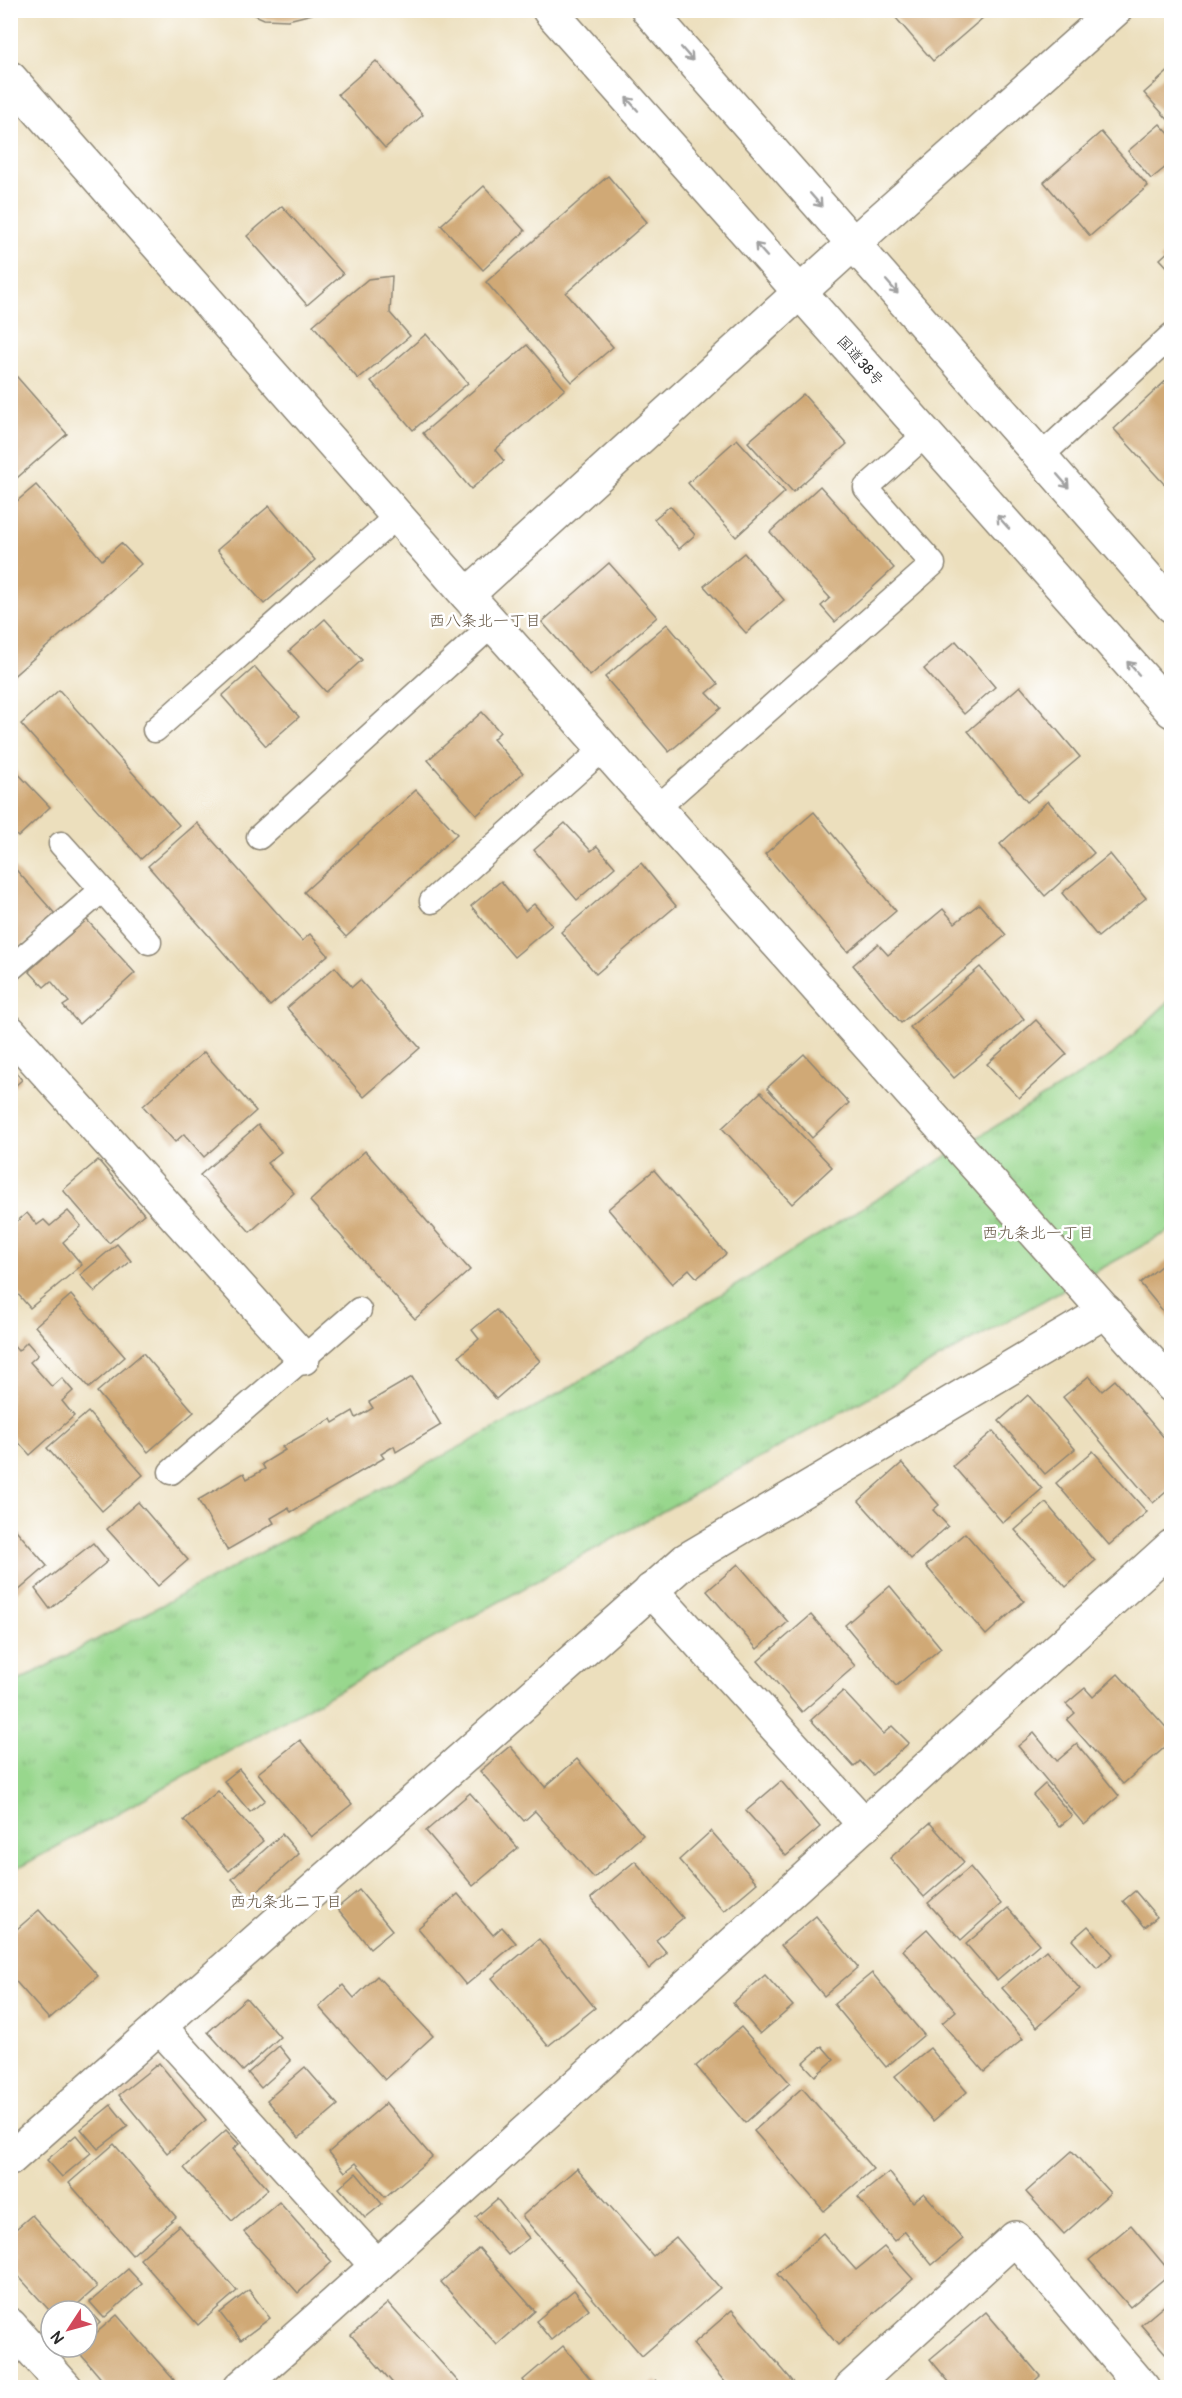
<svg xmlns="http://www.w3.org/2000/svg" width="1182" height="2398" font-family="Pangolin,'Klee One',sans-serif">
<style>
.park{fill:url(#park-tufts);stroke:#62815c;stroke-width:1.5}
.building{fill:#d0a976}
.lines{fill:none;stroke-linecap:round;stroke-linejoin:round}
.lane-casing{stroke:#8c8574;stroke-width:27}
.street-casing{stroke:#8c8574;stroke-width:36}
.highway-casing{stroke:#8c8574;stroke-width:36}
.lane{stroke:#fff;stroke-width:24}
.street{stroke:#fff;stroke-width:33}
.highway{stroke:#fff;stroke-width:33}
.oneway{stroke:#a0a0a0}
.labels{text-anchor:middle;dominant-baseline:central;stroke-width:5;stroke-linejoin:round;paint-order:stroke}
.street-label{font-size:15px;fill:#2b2b2b;stroke:#fff}
.neighbourhood-label{font-size:16px;fill:#655745;stroke:#fff}
</style>
<defs>
<pattern id="park-tufts" width="24" height="20" patternUnits="userSpaceOnUse" patternTransform="scale(1.5)"><rect width="24" height="20" fill="#98d78d"/><path d="M3 7l-1-3M5 7V3M7 7l1-3M15 17l-1-3M17 17v-4M19 17l1-3" fill="none" stroke="#83b97a"/></pattern>
</defs>
<rect width="100%" height="100%" fill="#fff"/>
<filter id="ink" filterUnits="userSpaceOnUse"><feTurbulence type="fractalNoise" baseFrequency=".0167" numOctaves="2"/><feDisplacementMap in="SourceGraphic" scale="12" xChannelSelector="R" yChannelSelector="G"/><feConvolveMatrix kernelMatrix="1 2 1 2 8 2 1 2 1" color-interpolation-filters="sRGB"/></filter>
<filter id="wash" filterUnits="userSpaceOnUse"><feTurbulence type="fractalNoise" baseFrequency=".008" numOctaves="4" result="noise"/><feDisplacementMap in="SourceGraphic" scale="24" xChannelSelector="R" yChannelSelector="G"/><feGaussianBlur stdDeviation="1.35" result="paint"/><feColorMatrix in="noise" values="0 0 0 0 0 0 0 0 0 0 0 0 0 0 0 0 0 1.4 0 .05"/><feComposite in="paint" operator="in"/></filter>
<g filter="url(#wash)">
<rect width="100%" height="100%" fill="#ecdfbd"/>
<path class="park" d="M1171 999V1230L11 1872V1685L552 1398 1112 1055Z"/>
<g id="blocks">
<g class="building">
<path d="M244 10H317L312 14 288 20 264 19Z"/>
<path d="M904 10H992L933 61 896 18Z"/>
<path d="M376 61 423 115 385 148 338 94Z"/>
<path d="M1172 68V124L1144 93Z"/>
<path d="M1160 124 1172 137V162L1151 179 1128 151Z"/>
<path d="M1101 132 1148 186 1090 236 1044 182Z"/>
<path d="M608 176 647 222 566 293 613 347 572 382 486 282Z"/>
<path d="M484 186 525 231 483 270 441 225Z"/>
<path d="M282 206 343 274 307 305 247 236Z"/>
<path d="M1172 248V272L1160 259Z"/>
<path d="M392 276 390 313 410 336 358 379 313 325 368 279Z"/>
<path d="M426 334 468 383 413 430 371 381Z"/>
<path d="M527 345 565 389 495 450 504 461 471 489 423 433Z"/>
<path d="M10 369 67 434 10 484Z"/>
<path d="M1172 375V480L1166 486 1114 429Z"/>
<path d="M803 394 847 444 793 492 748 442Z"/>
<path d="M737 439 785 492 736 537 688 483Z"/>
<path d="M36 485 102 560 121 543 141 564 10 679V507Z"/>
<path d="M820 486 894 568 835 622 821 606 830 598 770 532Z"/>
<path d="M269 506 315 560 264 604 217 550Z"/>
<path d="M670 506 695 535 679 549 654 519Z"/>
<path d="M744 553 784 600 746 633 704 586Z"/>
<path d="M609 563 657 617 590 676 542 622Z"/>
<path d="M325 619 362 660 326 692 289 651Z"/>
<path d="M667 624 718 684 707 693 721 708 669 752 605 677Z"/>
<path d="M956 641 995 687 964 714 924 669Z"/>
<path d="M255 667 299 717 266 746 222 696Z"/>
<path d="M1020 686 1080 757 1027 802 968 731Z"/>
<path d="M59 690 179 825 141 859 21 724Z"/>
<path d="M482 712 500 732 493 739 523 773 477 815 428 760Z"/>
<path d="M10 765 50 807 18 837 10 829Z"/>
<path d="M416 790 457 834 346 937 304 892Z"/>
<path d="M1048 801 1094 853 1045 896 1000 844Z"/>
<path d="M814 812 896 911 848 952 765 854Z"/>
<path d="M197 823 302 941 310 934 328 955 270 1006 148 866Z"/>
<path d="M565 823 591 851 597 846 615 867 577 900 534 850Z"/>
<path d="M1110 854 1146 898 1098 937 1062 893Z"/>
<path d="M10 863 56 915 10 955Z"/>
<path d="M641 863 676 906 596 974 561 932Z"/>
<path d="M501 881 525 911 534 904 552 925 514 957 471 906Z"/>
<path d="M979 904 1006 935 901 1023 853 965 878 944 888 955 943 909 955 923Z"/>
<path d="M86 919 135 973 79 1024 63 1006 69 1002 51 981 44 987 29 971Z"/>
<path d="M335 967 352 987 360 980 420 1048 364 1097 287 1008Z"/>
<path d="M980 967 1024 1019 954 1078 910 1027Z"/>
<path d="M1036 1020 1067 1054 1019 1098 987 1064Z"/>
<path d="M204 1052 256 1111 204 1157 184 1134 175 1142 143 1106Z"/>
<path d="M804 1054 849 1103 812 1138 767 1088Z"/>
<path d="M10 1065 22 1080 10 1090Z"/>
<path d="M761 1092 832 1167 792 1204 722 1128Z"/>
<path d="M258 1125 281 1152 267 1163 294 1193 250 1232 200 1175Z"/>
<path d="M365 1151 470 1270 415 1319 310 1201Z"/>
<path d="M98 1160 144 1214 109 1243 63 1190Z"/>
<path d="M654 1170 726 1254 697 1278 689 1269 672 1284 608 1209Z"/>
<path d="M68 1211 81 1226 63 1242 82 1265 30 1308 10 1285V1227L27 1213 37 1225 44 1220 50 1226Z"/>
<path d="M117 1244 131 1261 95 1292 80 1275Z"/>
<path d="M1172 1257V1322L1140 1283Z"/>
<path d="M71 1295 125 1357 89 1388 35 1326Z"/>
<path d="M496 1310 540 1361 496 1399 459 1356 479 1339 472 1330Z"/>
<path d="M10 1342 18 1351 27 1342 38 1355 30 1362 52 1387 62 1378 73 1391 62 1401 74 1416 30 1455 10 1433Z"/>
<path d="M143 1353 194 1412 148 1452 97 1392Z"/>
<path d="M1089 1376 1102 1391 1115 1380 1172 1447V1487L1153 1503 1063 1397Z"/>
<path d="M412 1377 441 1425 396 1452 394 1446 381 1454 384 1458 291 1512 288 1508 271 1518 274 1523 227 1550 198 1500 244 1473 247 1479 265 1469 262 1464 285 1450 282 1447 331 1419 333 1423 353 1411 356 1418 373 1408 369 1402Z"/>
<path d="M1028 1395 1075 1449 1045 1474 999 1421Z"/>
<path d="M88 1412 143 1475 102 1511 47 1448Z"/>
<path d="M993 1431 1042 1489 1003 1523 953 1466Z"/>
<path d="M1093 1451 1147 1512 1109 1545 1056 1483Z"/>
<path d="M902 1463 939 1505 933 1510 948 1526 911 1559 859 1501Z"/>
<path d="M138 1502 188 1560 158 1586 107 1529Z"/>
<path d="M1046 1503 1095 1561 1066 1587 1015 1530Z"/>
<path d="M10 1523 47 1566 10 1598Z"/>
<path d="M965 1533 1024 1601 986 1635 926 1566Z"/>
<path d="M93 1543 108 1561 50 1609 35 1589Z"/>
<path d="M738 1564 788 1622 757 1649 707 1591Z"/>
<path d="M890 1586 941 1648 896 1686 845 1625Z"/>
<path d="M811 1615 855 1666 802 1712 758 1661Z"/>
<path d="M1118 1674 1172 1734V1741L1123 1784 1067 1720 1075 1713 1066 1704 1085 1688 1093 1697Z"/>
<path d="M843 1691 883 1734 892 1726 909 1743 873 1775 860 1761 854 1767 811 1720Z"/>
<path d="M1034 1733 1057 1761 1077 1744 1119 1796 1084 1825 1018 1746Z"/>
<path d="M300 1740 352 1804 311 1837 258 1773Z"/>
<path d="M510 1746 545 1787 577 1759 643 1835 594 1878 535 1811 524 1821 480 1771Z"/>
<path d="M239 1769 265 1800 250 1812 224 1781Z"/>
<path d="M781 1781 820 1827 786 1856 746 1811Z"/>
<path d="M1045 1784 1072 1816 1059 1827 1033 1795Z"/>
<path d="M218 1791 263 1841 229 1871 184 1820Z"/>
<path d="M470 1793 518 1848 473 1886 426 1831Z"/>
<path d="M930 1823 964 1862 924 1897 890 1858Z"/>
<path d="M711 1831 757 1883 724 1911 679 1860Z"/>
<path d="M282 1834 299 1854 250 1898 232 1879Z"/>
<path d="M635 1861 683 1918 656 1940 667 1953 649 1969 591 1898Z"/>
<path d="M970 1867 1001 1904 961 1940 928 1903Z"/>
<path d="M359 1890 392 1930 370 1948 337 1908Z"/>
<path d="M1135 1891 1157 1917 1145 1927 1123 1901Z"/>
<path d="M458 1894 493 1935 502 1927 516 1943 466 1985 418 1928Z"/>
<path d="M1008 1908 1039 1944 997 1980 966 1944Z"/>
<path d="M39 1910 98 1976 49 2019 10 1975V1935Z"/>
<path d="M816 1916 858 1967 824 1996 781 1945Z"/>
<path d="M1088 1926 1113 1954 1097 1968 1072 1940Z"/>
<path d="M927 1929 1023 2039 984 2072 942 2023 956 2011 903 1950Z"/>
<path d="M539 1939 595 2008 548 2046 492 1978Z"/>
<path d="M1046 1950 1080 1989 1037 2027 1002 1988Z"/>
<path d="M872 1973 924 2035 886 2067 834 2004Z"/>
<path d="M765 1975 793 2006 760 2034 733 2003Z"/>
<path d="M377 1976 433 2036 385 2080 319 2007 343 1985 354 1998Z"/>
<path d="M246 1998 280 2037 243 2071 208 2032Z"/>
<path d="M741 2027 790 2083 745 2123 696 2066Z"/>
<path d="M279 2046 291 2061 261 2088 248 2073Z"/>
<path d="M822 2046 834 2060 815 2076 803 2063Z"/>
<path d="M930 2048 967 2092 933 2121 895 2076Z"/>
<path d="M159 2063 206 2120 167 2153 119 2095Z"/>
<path d="M305 2067 338 2105 299 2138 267 2100Z"/>
<path d="M802 2088 873 2169 824 2211 754 2131Z"/>
<path d="M386 2103 432 2157 385 2197 356 2163 345 2172 329 2152Z"/>
<path d="M111 2105 128 2126 98 2149 81 2129Z"/>
<path d="M226 2130 239 2144 233 2149 268 2189 232 2221 184 2168Z"/>
<path d="M76 2135 91 2153 62 2177 47 2160Z"/>
<path d="M114 2144 176 2217 132 2255 69 2183Z"/>
<path d="M1072 2151 1110 2193 1064 2234 1026 2192Z"/>
<path d="M577 2168 653 2256 676 2237 720 2288 642 2356 522 2216Z"/>
<path d="M889 2172 913 2202 924 2193 963 2239 932 2265 905 2231 894 2241 858 2197Z"/>
<path d="M356 2173 382 2204 365 2218 339 2188Z"/>
<path d="M497 2199 529 2238 508 2255 476 2217Z"/>
<path d="M279 2202 332 2262 298 2293 244 2232Z"/>
<path d="M32 2215 97 2287 70 2311H50L10 2267V2262L17 2256 10 2247V2234Z"/>
<path d="M179 2225 237 2291 198 2325 140 2259Z"/>
<path d="M1131 2225 1171 2273 1130 2307 1089 2260Z"/>
<path d="M823 2233 856 2270 884 2247 913 2279 838 2345 777 2274Z"/>
<path d="M479 2248 535 2311 497 2345 441 2282Z"/>
<path d="M128 2269 142 2284 104 2318 90 2302Z"/>
<path d="M249 2290 270 2318 241 2340 220 2313Z"/>
<path d="M574 2290 589 2309 551 2340 536 2321Z"/>
<path d="M1172 2299V2361L1141 2325Z"/>
<path d="M388 2303 462 2386 460 2388H397L351 2335Z"/>
<path d="M85 2306 100 2323 87 2334V2311H79Z"/>
<path d="M732 2310 796 2385 793 2388H730L693 2344Z"/>
<path d="M986 2312 1040 2376 1027 2388H954L930 2359Z"/>
<path d="M117 2315 174 2380 165 2388H109L77 2350 80 2347H87V2341Z"/>
<path d="M563 2346 598 2388H529L523 2380Z"/>
<path d="M656 2380 663 2388H647Z"/>
</g>
</g>
</g>
<g filter="url(#ink)">
<use href="#blocks" fill-opacity="0" stroke="#8c8574" stroke-width="1.5"/>
<g class="lines">
<g class="lane-casing">
<g id="lane">
<path d="M1041 456 1172 335"/>
<path d="M155 730 397 516"/>
<path d="M657 808 933 564 866 488 925 435"/>
<path d="M259 837 493 624"/>
<path d="M61 844 149 942"/>
<path d="M432 901 604 748"/>
<path d="M10 969 102 890"/>
<path d="M171 1472 359 1310"/>
</g>
</g>
<g class="street-casing">
<g id="street">
<path d="M10 78 467 595 1172 1386"/>
<path d="M467 595 854 243 1115 10"/>
<path d="M10 1032 303 1358"/>
<path d="M651 1590 865 1825"/>
<path d="M160 2027 377 2266"/>
<path d="M10 2159 686 1560 1106 1311"/>
<path d="M10 2325 66 2388"/>
<path d="M240 2388 377 2266 1172 1546"/>
<path d="M851 2388 1015 2238 1143 2388"/>
</g>
</g>
<g class="highway-casing">
<g id="highway">
<path d="M549 10 1172 711"/>
<path d="M648 10 1172 606"/>
</g>
</g>
<use href="#lane" class="lane"/>
<use href="#street" class="street"/>
<use href="#highway" class="highway"/>
</g>
<defs><path id="oneway-shaft" d="M-6 0H5M1.5-3L5.5 0L1.5 3" fill="none" stroke-width="1.6" stroke-linecap="round" stroke-linejoin="round" transform="scale(1.5)"/></defs>
<g class="oneway">
<use href="#oneway-shaft" transform="translate(687 54) rotate(49)"/>
<use href="#oneway-shaft" transform="translate(632 104) rotate(-132)"/>
<use href="#oneway-shaft" transform="translate(816 200) rotate(49)"/>
<use href="#oneway-shaft" transform="translate(761 250) rotate(-132)"/>
<use href="#oneway-shaft" transform="translate(892 287) rotate(49)"/>
<use href="#oneway-shaft" transform="translate(1063 481) rotate(49)"/>
<use href="#oneway-shaft" transform="translate(1003 522) rotate(-132)"/>
<use href="#oneway-shaft" transform="translate(1133 668) rotate(-132)"/>
</g>
</g>
<g class="labels">
<g class="street-label">
<text transform="translate(860 361) rotate(48)">国道38号</text>
</g>
<g class="neighbourhood-label">
<text x="485" y="621">西八条北一丁目</text>
<text x="1038" y="1233">西九条北一丁目</text>
<text x="286" y="1902">西九条北二丁目</text>
</g>
</g>
<rect width="1182" height="2398" fill="none" stroke="#fff" stroke-width="36"/>
<g transform="translate(69 2329) rotate(234)"><circle r="28" fill="#ffffff" stroke="#aaaaaa" stroke-width="1.5"/>
<path d="M0-4.5L10 22L0 15L-10 22Z" fill="#d1495b"/>
<text y="-9" font-size="16" font-weight="bold" text-anchor="middle" fill="#2b2b2b">N</text>
</g>
</svg>
